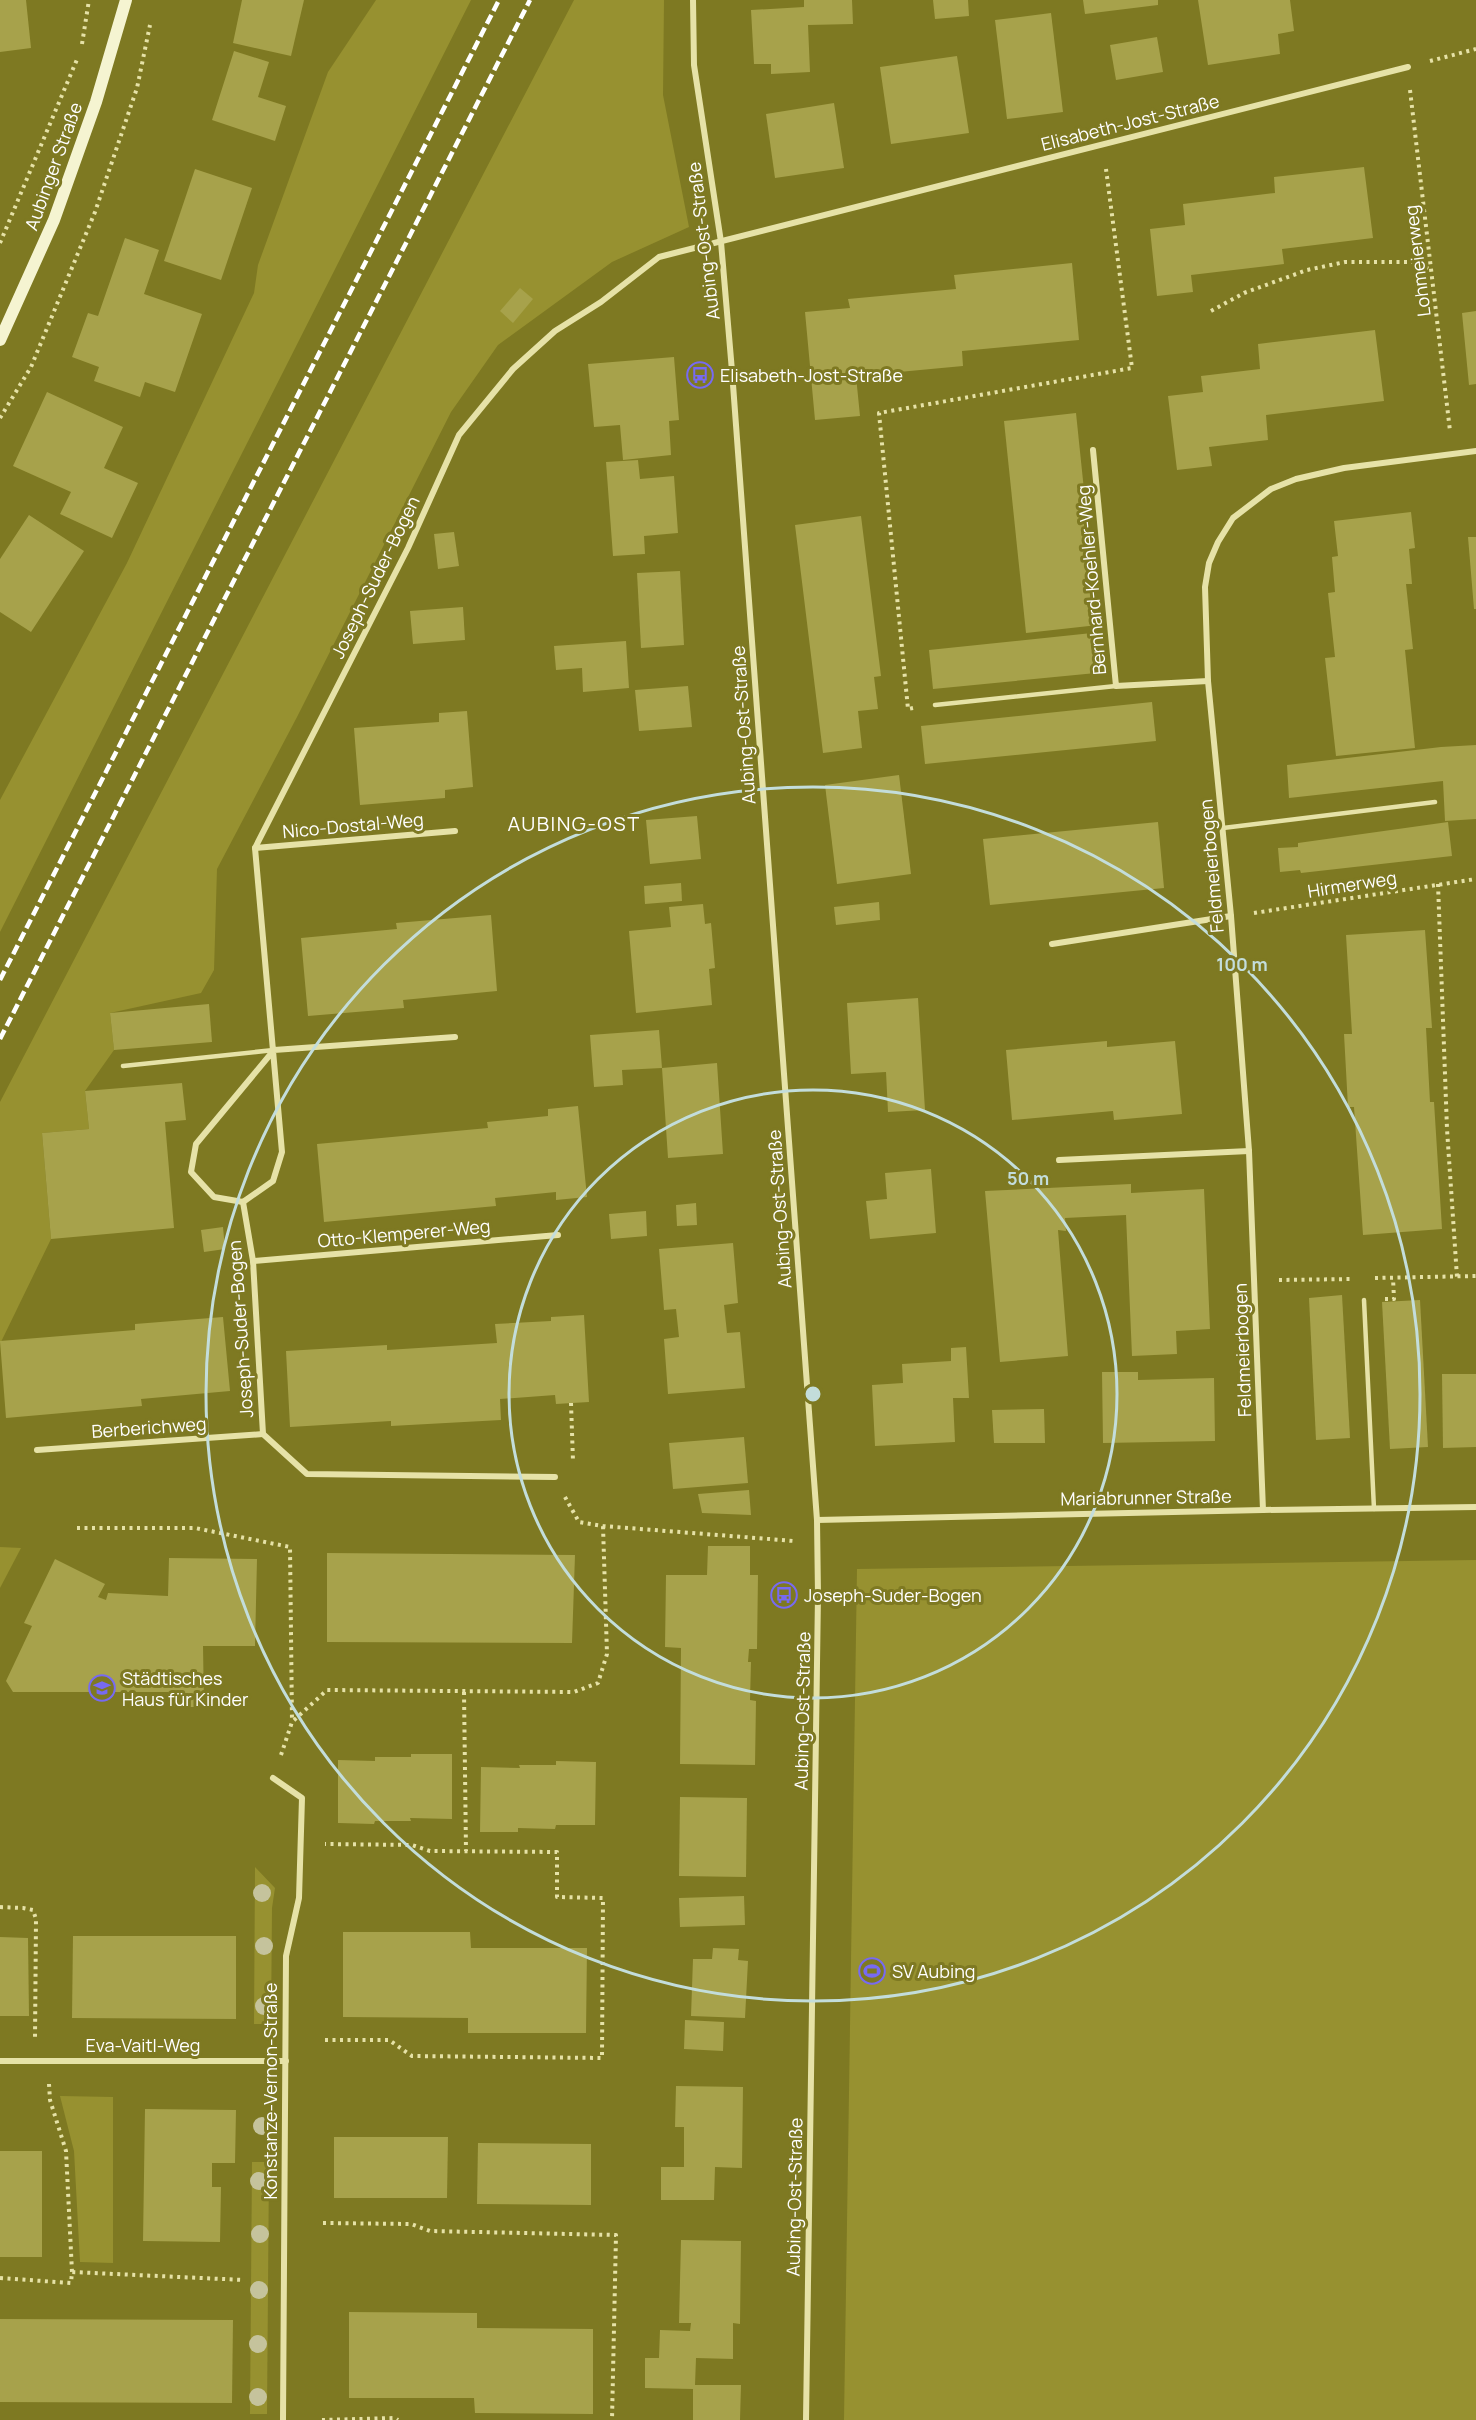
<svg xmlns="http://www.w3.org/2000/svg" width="1476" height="2420" font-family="Manrope,sans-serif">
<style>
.green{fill:#979130}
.building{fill:#a7a24b}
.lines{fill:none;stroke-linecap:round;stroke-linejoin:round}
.path{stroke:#e6e2a7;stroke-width:4;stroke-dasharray:3 4.5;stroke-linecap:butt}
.lane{stroke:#e6e2a7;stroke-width:4.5}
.street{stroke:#e6e2a7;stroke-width:6}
.secondary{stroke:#f5f4d1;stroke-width:12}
.rail{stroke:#fff;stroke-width:4.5;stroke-dasharray:10 4.5;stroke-linecap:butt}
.tree{fill:#c5c39c}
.ring{fill:none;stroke:#c3dddb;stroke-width:3}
.labels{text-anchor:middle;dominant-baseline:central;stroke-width:6;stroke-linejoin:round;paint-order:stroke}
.street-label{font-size:18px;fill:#fff;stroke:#7e7922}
.poi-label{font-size:18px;fill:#fff;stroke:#7e7922;text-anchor:start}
.neighbourhood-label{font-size:20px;letter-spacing:1.5px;fill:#fff;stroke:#7e7922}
.centre{fill:#c3dddb;stroke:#7e7922;stroke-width:3}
.ring-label{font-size:18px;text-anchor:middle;font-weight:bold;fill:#c3dddb;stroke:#7e7922;stroke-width:6;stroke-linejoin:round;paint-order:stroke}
</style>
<rect width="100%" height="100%" fill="#7e7922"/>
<g class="green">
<path d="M376 0H471L0 932V800L127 563 254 293 258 265 328 72Z"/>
<path d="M574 0H664L663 95 689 227 612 262 498 345 451 412 297 717 217 869 214 970 201 993 110 1013 114 1050 85 1091 89 1129 42 1133 51 1239 0 1344V1102Z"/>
<path d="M0 1547 21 1548 0 1588Z"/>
<path d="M1476 1560V2420H844L857 1569Z"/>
<path d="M255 1867 275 1888 272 1908 271 2024H254Z"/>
<path d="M60 2096 113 2097V2263L80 2262 74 2151Z"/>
<path d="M252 2162H269L267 2414H250Z"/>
</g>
<g class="building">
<path d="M0 0H26L31 48 0 52Z"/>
<path d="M242 0H304L291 56 233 43Z"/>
<path d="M804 0H852L853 24 808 25 810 72 771 74V64H754L751 10 804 7Z"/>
<path d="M933 0H968L969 16 935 19Z"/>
<path d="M1083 0H1158V5L1085 14Z"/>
<path d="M1198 0H1290L1294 31 1278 34 1280 54 1208 65Z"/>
<path d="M1051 13 1063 112 1007 119 995 20Z"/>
<path d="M1157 37 1163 72 1116 80 1110 45Z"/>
<path d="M234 51 269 62 258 97 286 106 275 141 212 120Z"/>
<path d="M957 56 969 133 891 144 880 67Z"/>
<path d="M834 103 844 168 775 178 766 114Z"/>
<path d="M1364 167 1373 238 1282 249 1284 264 1191 275 1193 292 1157 296 1150 229 1185 225 1183 204 1275 193 1274 177Z"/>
<path d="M195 169 252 188 221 280 164 261Z"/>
<path d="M125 238 159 250 144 294 202 314 175 392 145 382 140 397 94 381 99 367 72 357 88 313 98 316Z"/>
<path d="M1072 263 1079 340 962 351 963 366 856 376 860 416 815 420 805 312 850 308 848 299 956 289 954 275Z"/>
<path d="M520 288 533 299 513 323 500 311Z"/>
<path d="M1476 311V384L1469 385 1462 313Z"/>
<path d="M1375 330 1384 401 1266 415 1268 440 1209 447 1212 466 1177 470 1168 396 1203 392 1201 376 1260 369 1258 344Z"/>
<path d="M674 357 679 420 669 421 671 455 623 460 620 425 594 427 588 364Z"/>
<path d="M47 392 123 427 104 468 138 483 112 538 60 514 71 492 13 466Z"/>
<path d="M1076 413 1098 625 1026 633 1004 421Z"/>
<path d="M638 460 640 479 674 476 678 533 644 536 645 554 613 556 606 462Z"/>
<path d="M1411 512 1415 548 1409 549 1412 584H1406L1413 649 1405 650 1415 748 1336 756 1325 658 1335 657 1328 593 1335 592 1332 557 1338 556 1334 521Z"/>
<path d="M29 515 84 551 31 632 0 612V559Z"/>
<path d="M861 516 881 676 874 677 878 709 858 711 862 748 823 753 795 525Z"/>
<path d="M454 532 459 566 438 569 434 534Z"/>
<path d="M1468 537H1476V609H1474Z"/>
<path d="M680 571 684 645 641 648 637 573Z"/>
<path d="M463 607 465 640 413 644 410 611Z"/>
<path d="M1092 633 1096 673 933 689 929 650Z"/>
<path d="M626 641 629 688 583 692 582 668 556 670 554 646Z"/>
<path d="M688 686 692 727 639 731 635 690Z"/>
<path d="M1152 702 1156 741 925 764 921 726Z"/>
<path d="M467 711 473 787 445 790V798L360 805 354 728 439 722V713Z"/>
<path d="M1476 745V819L1445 821 1443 781 1289 798 1287 765 1441 747Z"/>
<path d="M899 775 911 874 837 884 825 785Z"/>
<path d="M697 816 701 859 650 864 646 820Z"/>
<path d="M1158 822 1164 888 990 905 983 839Z"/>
<path d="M1448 822 1452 856 1301 873 1300 870 1280 872 1278 848 1298 847V843Z"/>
<path d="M681 883 682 901 645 904 644 886Z"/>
<path d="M879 902 880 920 836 925 834 907Z"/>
<path d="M703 904 705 924 711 923 715 968 709 969 712 1005 636 1013 629 931 671 927 669 907Z"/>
<path d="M491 915 497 991 403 1000 404 1008 308 1016 301 938 397 929 396 923Z"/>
<path d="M1425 930 1432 1028H1426L1430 1102H1434L1442 1229 1363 1235 1354 1107H1348L1344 1034H1352L1346 935Z"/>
<path d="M918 998 925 1110 888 1112 886 1072 851 1074 847 1003Z"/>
<path d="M209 1004 212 1042 114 1050 110 1013Z"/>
<path d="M659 1030 662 1068 717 1063 723 1154 668 1158 662 1068 622 1070 623 1085 594 1087 590 1035Z"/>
<path d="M1107 1041V1047L1175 1041 1182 1114 1114 1120 1113 1111 1012 1120 1006 1050Z"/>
<path d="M182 1083 186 1120 165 1122 174 1228 51 1239 42 1133 89 1129 85 1091Z"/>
<path d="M578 1106 587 1197 556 1200V1192L495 1198 496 1206 324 1222 317 1144 488 1128 487 1122 548 1116V1109Z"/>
<path d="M931 1169 936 1233 870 1239 866 1201 887 1199 885 1173Z"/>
<path d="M1131 1184V1193L1204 1189 1210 1329 1176 1331 1177 1354 1132 1356 1126 1215 1065 1218 1066 1231 1058 1230 1068 1356 1000 1362 985 1191Z"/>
<path d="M696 1203 697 1225 677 1226 676 1205Z"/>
<path d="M646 1211 647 1236 611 1239 609 1214Z"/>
<path d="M223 1227 225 1249 204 1252 201 1230Z"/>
<path d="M733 1243 738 1303 724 1305 727 1333 740 1332 745 1388 668 1394 664 1339 679 1337 676 1309 664 1310 659 1249Z"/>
<path d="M1342 1295 1350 1438 1316 1440 1309 1298Z"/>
<path d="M1420 1300 1428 1447 1390 1449 1382 1302Z"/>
<path d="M584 1315 589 1402 556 1404 555 1395 500 1399 501 1420 391 1426V1421L290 1427 286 1351 387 1345V1350L497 1343 495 1324 551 1321V1317Z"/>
<path d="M223 1317 230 1391 141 1399 142 1406 6 1418 0 1341 135 1330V1324Z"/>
<path d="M966 1347 969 1398H953L955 1442 875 1446 872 1385 903 1383 902 1364 951 1361V1348Z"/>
<path d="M1102 1372H1138V1380L1214 1378 1215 1441 1103 1443Z"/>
<path d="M1442 1374H1476V1447L1443 1448Z"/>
<path d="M1044 1409 1045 1443H994L992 1410Z"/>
<path d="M744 1437 748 1483 673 1489 669 1443Z"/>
<path d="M749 1490 751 1515 702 1513 698 1494Z"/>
<path d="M708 1546H750V1575H758L757 1649H749L748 1662H751L750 1700 756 1701 755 1765 680 1764 681 1648 665 1647 666 1575H707Z"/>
<path d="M327 1553 575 1555 572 1643 327 1642Z"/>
<path d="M169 1558 257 1559 255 1646H203L204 1707H168V1692H13L6 1681 32 1626 24 1623 55 1559 105 1584 98 1597 106 1600 108 1593 168 1596Z"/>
<path d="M411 1754H452V1819L410 1818 411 1821H375L374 1824 338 1823V1760L375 1761V1757H411Z"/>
<path d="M556 1761 596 1762 595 1825H556L555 1829 518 1828V1832H480L481 1767 520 1768 519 1765H556Z"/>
<path d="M680 1797 747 1798 746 1877 679 1876Z"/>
<path d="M744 1896 745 1925 680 1927 679 1898Z"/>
<path d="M343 1932H470L471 1948H587L586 2033H468V2018L343 2017Z"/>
<path d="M73 1936H236V2019L72 2018Z"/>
<path d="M0 1937 28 1938 29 2016H0Z"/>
<path d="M713 1948 739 1949 738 1960 748 1961 745 2018 691 2016 693 1959H712Z"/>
<path d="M685 2020 724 2022 723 2051 684 2049Z"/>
<path d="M676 2086 743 2087 742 2168 715 2167 714 2200H661V2167H684V2127H675Z"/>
<path d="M145 2109 236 2110 235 2163H212V2187H221L220 2242 143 2241Z"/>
<path d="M334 2137H448L447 2198H334Z"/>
<path d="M478 2143 591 2144V2205L477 2204Z"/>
<rect x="0" y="2151" width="42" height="106"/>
<path d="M681 2240 741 2241 740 2324 733 2323V2359L696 2358 695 2385H741L740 2420H693V2389L645 2388V2358H659L660 2330 690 2331 691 2323H679Z"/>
<path d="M349 2312 477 2313V2328L593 2329V2414L475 2413 474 2398H349Z"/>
<path d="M0 2319 233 2320 232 2403 0 2402Z"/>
</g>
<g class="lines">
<g class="path">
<path d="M82 44 89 0"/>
<path d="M1430 61 1476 49"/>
<path d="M1410 90 1450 431"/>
<path d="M0 243 78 57"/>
<path d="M1211 311 1244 293 1307 270 1345 262H1412L1432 270"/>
<path d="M0 418 31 367 95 212 137 88 150 25"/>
<path d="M913 708 908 709 879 413 1132 368 1106 169"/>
<path d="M1438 884 1447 1129 1457 1277"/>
<path d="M1254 913 1476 879"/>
<path d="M1375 1278 1476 1276"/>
<path d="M1279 1280 1352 1279"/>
<path d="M1385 1299H1394L1393 1278"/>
<path d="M571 1403 573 1461"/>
<path d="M565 1497 579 1522 603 1526 794 1541"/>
<path d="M77 1528H195L290 1547 292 1721"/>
<path d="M464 1692 466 1851"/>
<path d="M281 1755 292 1722 327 1690 574 1692 598 1683 607 1654 603 1526"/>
<path d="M0 1907 23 1908 33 1910 36 1919 35 2038"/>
<path d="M325 2040H389L412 2056 602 2058 603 1898 557 1897V1852L430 1851 412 1845 325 1844"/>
<path d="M49 2084 50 2100 66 2151 72 2272"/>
<path d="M323 2223 411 2224 430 2231 616 2235 612 2420"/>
<path d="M0 2278 71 2283 72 2272 244 2280"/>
<path d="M322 2420 395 2418 398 2420"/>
</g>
<g class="lane">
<path d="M935 705 1116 686"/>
<path d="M1223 828 1435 802"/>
<path d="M123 1066 274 1050"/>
<path d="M1364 1300 1374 1509"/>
</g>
<g class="street">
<path d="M693 0 694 65 721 242 732 371 817 1520 818 1595 806 2420"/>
<path d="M1093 450 1116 686 1208 681"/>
<path d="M255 848 455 831"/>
<path d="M1052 944 1231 916"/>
<path d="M455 1037 274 1050 196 1144 191 1172 214 1197 243 1202 273 1181 282 1152 255 848 408 548 459 435 513 369 555 331 601 302 659 257 1408 67"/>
<path d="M1059 1160 1249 1151"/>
<path d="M243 1202 253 1261 263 1434 307 1474 555 1477"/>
<path d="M253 1261 558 1235"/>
<path d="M37 1450 263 1434"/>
<path d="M1263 1510 1249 1151 1231 916 1208 681 1205 587 1209 563 1218 542 1233 518 1271 489 1296 479 1344 468 1476 451"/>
<path d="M817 1520 1263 1510 1476 1507"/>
<path d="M273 1778 302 1798 299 1898 286 1956 283 2420"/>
<path d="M0 2061H286"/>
</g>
<path class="secondary" d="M0 340 54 220 96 102 126 0"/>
<g class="rail">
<path d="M0 980 499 0"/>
<path d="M0 1039 530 0"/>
</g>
</g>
<g class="tree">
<circle cx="262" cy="1893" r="9"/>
<circle cx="264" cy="1946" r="9"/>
<circle cx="264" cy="2006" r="9"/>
<circle cx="262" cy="2126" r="9"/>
<circle cx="259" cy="2181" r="9"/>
<circle cx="260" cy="2234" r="9"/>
<circle cx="259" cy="2290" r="9"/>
<circle cx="258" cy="2344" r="9"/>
<circle cx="258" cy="2397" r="9"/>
</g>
<g class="ring">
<circle cx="813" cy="1394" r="304"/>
<circle cx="813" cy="1394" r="607"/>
</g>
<defs>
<g id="bus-ring" transform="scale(1.35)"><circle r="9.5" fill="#7e7922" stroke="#776af2" stroke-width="1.5"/><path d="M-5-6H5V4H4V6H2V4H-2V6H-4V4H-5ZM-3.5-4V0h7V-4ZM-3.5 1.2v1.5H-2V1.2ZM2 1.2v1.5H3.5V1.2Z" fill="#776af2"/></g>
<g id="school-ring" transform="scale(1.35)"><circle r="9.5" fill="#7e7922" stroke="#776af2" stroke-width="1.5"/><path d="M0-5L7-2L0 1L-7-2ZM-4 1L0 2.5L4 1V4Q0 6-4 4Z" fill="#776af2"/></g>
<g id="stadium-ring" transform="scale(1.35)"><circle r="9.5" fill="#7e7922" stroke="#776af2" stroke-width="1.5"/><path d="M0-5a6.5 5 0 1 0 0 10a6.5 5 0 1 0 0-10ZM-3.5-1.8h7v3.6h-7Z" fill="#776af2"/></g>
</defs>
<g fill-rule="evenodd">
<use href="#bus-ring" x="700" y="375"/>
<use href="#bus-ring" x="784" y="1595"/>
<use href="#school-ring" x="102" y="1688"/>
<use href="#stadium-ring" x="872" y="1971"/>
</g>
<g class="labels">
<g class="street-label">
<text transform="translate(1130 122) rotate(-14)">Elisabeth-Jost-Straße</text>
<text transform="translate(53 166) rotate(-70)">Aubinger Straße</text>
<text transform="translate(703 241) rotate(-97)">Aubing-Ost-Straße</text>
<text transform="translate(1417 261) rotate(-97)">Lohmeierweg</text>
<text transform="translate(375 577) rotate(-64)">Joseph-Suder-Bogen</text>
<text transform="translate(1091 580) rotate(-95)">Bernhard-Koehler-Weg</text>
<text transform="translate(743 725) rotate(-94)">Aubing-Ost-Straße</text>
<text transform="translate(353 825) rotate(-5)">Nico-Dostal-Weg</text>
<text transform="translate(1211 866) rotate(-95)">Feldmeierbogen</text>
<text transform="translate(1352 884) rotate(-9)">Hirmerweg</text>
<text transform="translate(779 1209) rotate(-94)">Aubing-Ost-Straße</text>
<text transform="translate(404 1233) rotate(-5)">Otto-Klemperer-Weg</text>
<text transform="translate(240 1329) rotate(-94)">Joseph-Suder-Bogen</text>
<text transform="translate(1242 1350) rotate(-92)">Feldmeierbogen</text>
<text transform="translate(149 1427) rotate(-4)">Berberichweg</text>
<text transform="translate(1146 1497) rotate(-1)">Mariabrunner Straße</text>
<text transform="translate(802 1711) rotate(-89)">Aubing-Ost-Straße</text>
<text x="143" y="2045">Eva-Vaitl-Weg</text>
<text transform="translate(270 2091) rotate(-90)">Konstanze-Vernon-Straße</text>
<text transform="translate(794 2197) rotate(-89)">Aubing-Ost-Straße</text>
</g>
<g class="poi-label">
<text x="720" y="375">Elisabeth-Jost-Straße</text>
<text x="804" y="1595">Joseph-Suder-Bogen</text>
<text x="122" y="1678">Städtisches<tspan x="122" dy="21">Haus für Kinder</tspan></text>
<text x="892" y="1971">SV Aubing</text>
</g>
<g class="neighbourhood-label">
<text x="574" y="823">AUBING-OST</text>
</g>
</g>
<circle cx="813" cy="1394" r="9" class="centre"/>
<g class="ring-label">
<text x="1242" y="971">100 m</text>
<text x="1028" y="1185">50 m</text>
</g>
</svg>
